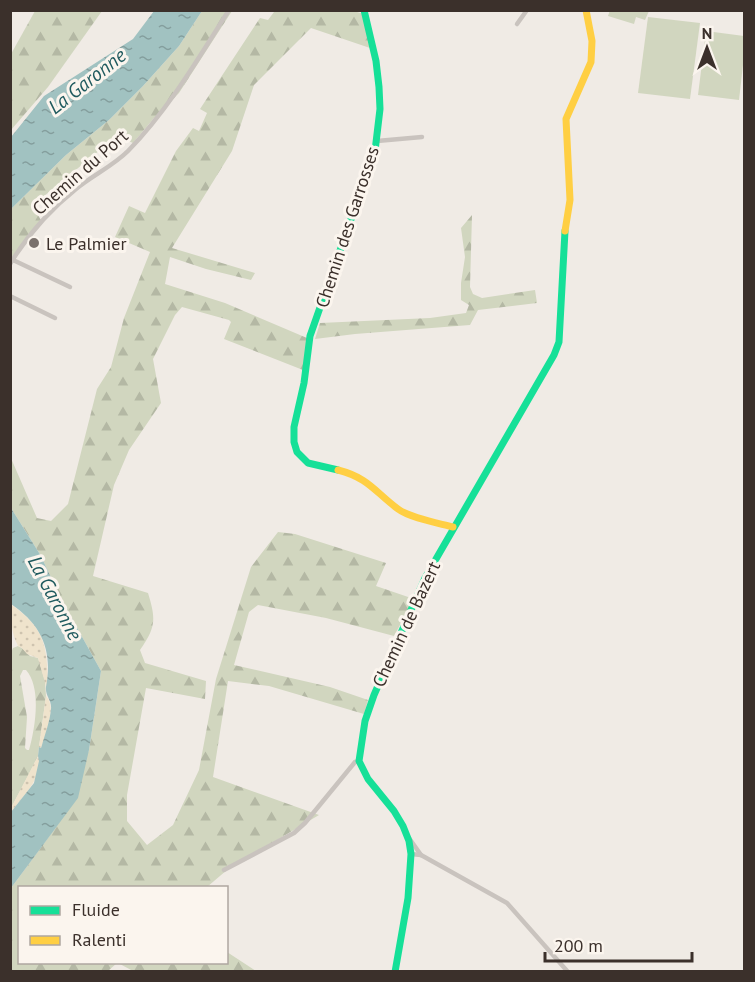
<svg xmlns="http://www.w3.org/2000/svg" width="755" height="982" font-family="'PT Sans',sans-serif">
<style>
.forest{fill:url(#forest-firs);fill-rule:evenodd}
.sand{fill:url(#sand-dots)}
.pitch{fill:#d1d6bf}
.water{fill:url(#water-ripples)}
.lines{fill:none;stroke-linecap:round;stroke-linejoin:round}
.street{stroke:#c9c3be;stroke-width:4.5}
.fast{stroke:#16e098;stroke-width:7}
.slow{stroke:#ffcf43;stroke-width:7}
.poi-dot{fill:#7a716c;stroke:#fbf5ee;stroke-width:2}
.labels{text-anchor:middle;dominant-baseline:central;stroke-width:6;stroke-linejoin:round;paint-order:stroke}
.street-label{font-size:18px;fill:#3b302b;stroke:#fbf5ee}
.poi-label{font-size:18px;fill:#3b302b;stroke:#fbf5ee;text-anchor:start}
.water-label{font-size:20px;font-style:italic;fill:#1f5a5e;stroke:#fbf5ee}
</style>
<defs>
<pattern id="forest-firs" width="22" height="20" patternUnits="userSpaceOnUse" patternTransform="scale(1.5)"><rect width="22" height="20" fill="#d1d6bf"/><path d="M5 1l3.5 6h-7zM16 11l3.5 6h-7z" fill="#b4b8a4"/></pattern>
<pattern id="sand-dots" width="8" height="8" patternUnits="userSpaceOnUse" patternTransform="scale(1.5)"><rect width="8" height="8" fill="#efe3cc"/><path d="M2 2h.1M6 6h.1" fill="none" stroke="#cec3af" stroke-width="1.8" stroke-linecap="round"/></pattern>
<pattern id="water-ripples" width="26" height="14" patternUnits="userSpaceOnUse" patternTransform="scale(1.5)"><rect width="26" height="14" fill="#a1c2c1"/><path d="M2 4q2-2 4 0t4 0M15 11q2-2 4 0t4 0" fill="none" stroke="#849e9d"/></pattern>
</defs>
<rect width="100%" height="100%" fill="#f0ebe5"/>
<g class="forest">
<path d="M273 10H350L364 14 370 48 311 28 254 85 232 151 172 248 255 273 251 280 206 269 170 257 165 284 225 303 307 338 303 370 224 339 231 322 229 320 182 307 175 315 153 359 161 403 129 450 114 485 93 576 148 593C156 619 156 627 140 650L145 663 206 681 205 699 146 688 127 795V821L147 845 173 825 199 770 216 679 251 567 278 532 295 534 386 563 376 586 414 599 394 636 326 618 258 605 249 612 234 665 330 687 368 700 364 714 269 686 228 681 213 777 319 815 227 870 207 887 20 888V962L117 963 108 971H11V888L59 823 89 750 101 671 60 597 41 556 11 508 10 456 37 518 51 521 68 504 97 389 111 367 124 318 150 252 115 237 129 206 145 213 176 151 193 128 199 131 207 113 200 109 260 18 268 20 274 12Z"/>
<path d="M35 11H102L48 87 11 130V54Z"/>
<path d="M202 11H232L179 93 154 118 133 143 117 136 32 206 41 220 11 258V209L66 155 109 120 143 86 179 46Z"/>
<path d="M472 215 470 287 473 294 482 298 535 290 537 303 478 310 470 325 355 334 315 339 320 323 430 318 466 313 469 305 461 300V283L465 257 461 228Z"/>
<path d="M18 646 22 648 30 656 38 658 45 681 46 696 39 747 38 756 28 776 11 808 10 655 13 648ZM23 670H26C42 688 35 729 29 750H27L25 748 27 717 20 676Z"/>
<path d="M227 952 256 971H133L118 963 226 962Z"/>
</g>
<g class="sand">
<path d="M10 604C45 627 47 646 48 685L46 686 38 658 27 654 22 648 18 646C11 633 11 619 10 604Z"/>
<path d="M46 696C57 707 46 735 41 748L39 747Z"/>
<path d="M38 756C45 775 22 798 11 812V808Z"/>
</g>
<g class="pitch">
<path d="M610 10H649V11L645 20 636 17 634 24 608 16Z"/>
<path d="M648 17 700 23 690 99 638 93Z"/>
<path d="M706 31 744 36V56L739 100 698 95Z"/>
</g>
<g class="water">
<path d="M154 11H202L179 46 143 86 109 120 66 155 11 209V137L44 96 133 39Z"/>
<path d="M11 508 41 556 60 597 101 671 89 750 78 798 11 888V812L34 783 39 761 38 756 39 747 41 748 42 745C45 734 50 721 51 709 52 700 45 696 46 687 53 651 42 625 11 604Z"/>
</g>
<g class="lines">
<g class="street">
<path d="M517 24 527 10"/>
<path d="M377 141 422 137"/>
<path d="M13 260 70 287"/>
<path d="M10 264C27 236 51 209 76 189 93 175 113 166 128 151 168 110 198 59 229 10"/>
<path d="M10 296 55 318"/>
<path d="M409 838 421 855"/>
<path d="M411 854 421 855 507 903 568 972"/>
<path d="M224 870 294 833 305 823 355 762 359 761"/>
</g>
<g class="fast">
<path d="M338 470 308 463 297 452 294 442V427L304 383 310 336 375 151 380 109 379 87 376 61 364 10"/>
<path d="M395 972 408 898 411 854 409 841 403 826 394 811 368 779 359 761 365 721 374 695 425 578 554 355 559 342 565 231"/>
</g>
<g class="slow">
<path d="M565 231 570 200 566 119 591 62 592 41 586 10"/>
<path d="M338 470C369 478 375 492 398 509 410 518 438 523 453 527"/>
</g>
</g>
<circle class="poi-dot" cx="34" cy="243" r="6"/>
<g class="labels">
<g class="street-label">
<text transform="translate(80 172) rotate(-41)">Chemin du Port</text>
<text transform="translate(347 227) rotate(-72)">Chemin des Garrosses</text>
<text transform="translate(406 624) rotate(-65)">Chemin de Bazert</text>
</g>
<g class="poi-label">
<text x="46" y="243">Le Palmier</text>
</g>
<g class="water-label">
<text transform="translate(87 81) rotate(-38)">La Garonne</text>
<text transform="translate(55 598) rotate(62)">La Garonne</text>
</g>
</g>
<rect width="755" height="982" fill="none" stroke="#3b302b" stroke-width="24"/>
<rect x="18" y="886" width="210" height="78" fill="#fbf5ee" stroke="#aea6a0" stroke-width="1.5"/>
<rect x="30" y="906" width="30" height="9" fill="#16e098" stroke="#aea6a0" stroke-width="1.5"/>
<text x="72" y="916" font-size="18" fill="#3b302b">Fluide</text>
<rect x="30" y="936" width="30" height="9" fill="#ffcf43" stroke="#aea6a0" stroke-width="1.5"/>
<text x="72" y="946" font-size="18" fill="#3b302b">Ralenti</text>
<g transform="translate(707 48)" stroke="#fbf5ee" stroke-width="4.5" paint-order="stroke">
<path d="M0-4.5L10 22L0 15L-10 22Z" fill="#3b302b"/>
<text y="-9" font-size="16" font-weight="bold" text-anchor="middle" fill="#3b302b">N</text>
</g>
<path d="M545 952v9h147v-9" fill="none" stroke="#3b302b" stroke-width="3"/>
<text x="554" y="952" font-size="18" fill="#3b302b" stroke="#fbf5ee" stroke-width="4.5" paint-order="stroke">200 m</text>
</svg>
